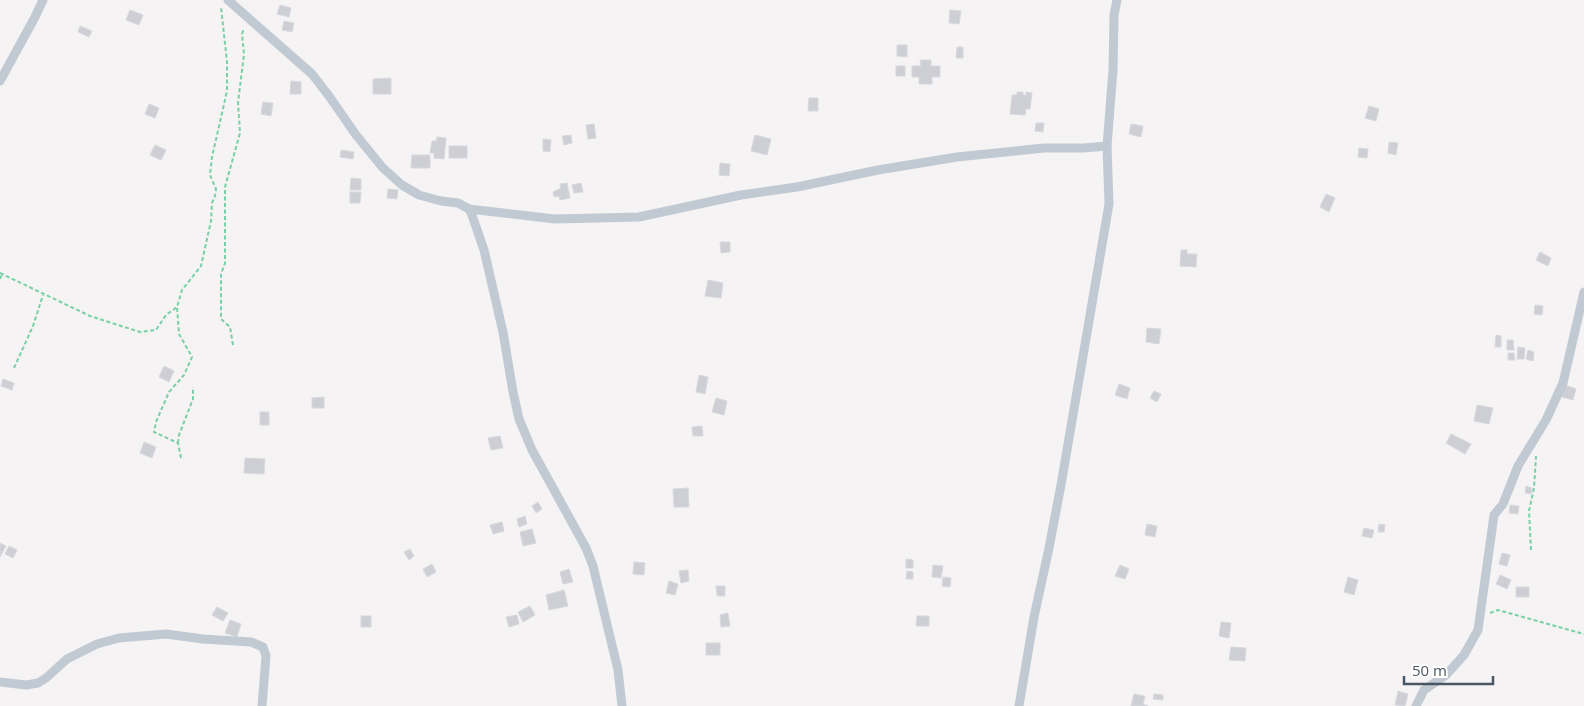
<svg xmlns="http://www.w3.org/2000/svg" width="1584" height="706" font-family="'Open Sans',sans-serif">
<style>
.building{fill:#cdcfd5;stroke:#d7d9de}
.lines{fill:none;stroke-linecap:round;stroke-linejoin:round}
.path{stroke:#7ad0a6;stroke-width:2;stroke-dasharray:4 2.5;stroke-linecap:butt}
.street{stroke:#c1cad2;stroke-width:9}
</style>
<rect width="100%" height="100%" fill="#f5f3f3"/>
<g class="building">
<path d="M280 5 291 8 289 17 277 14Z"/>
<path d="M130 10 143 15 139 25 126 20Z"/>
<path d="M950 10 961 11 959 24 949 23Z"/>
<path d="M284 21 294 23 292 32 282 30Z"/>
<path d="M80 26 92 31 89 37 78 32Z"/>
<path d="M897 45H907V57L897 56Z"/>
<path d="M957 47H963V58H956Z"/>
<path d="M920 60H931V66H940V77H932V84H919V77H912V66H921Z"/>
<rect x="896" y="66" width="9" height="10"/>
<path d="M391 78V94H373V79Z"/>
<path d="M291 81 301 82V94H290Z"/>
<path d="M1017 92H1023V95H1026V92L1032 93 1030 109H1026L1025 115 1010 114 1012 95H1017Z"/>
<path d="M809 98H818V111H808Z"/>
<path d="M263 102 273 103 271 116 261 114Z"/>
<path d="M149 104 159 108 155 118 145 114Z"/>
<path d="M1369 106 1379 109 1376 121 1365 118Z"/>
<path d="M1036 123H1044L1043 132 1035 131Z"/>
<path d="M594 124 596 138 588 139 586 125Z"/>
<path d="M1131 124 1143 126 1141 137 1129 134Z"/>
<path d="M571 135 572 143 564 145 562 136Z"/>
<path d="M755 135 771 139 767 155 751 151Z"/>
<path d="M437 137 446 138 444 159 434 158V153H430L432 141H436Z"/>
<path d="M543 139 551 140 550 152 543 151Z"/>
<path d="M1389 142 1398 143 1396 155 1388 153Z"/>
<path d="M155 145 166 150 161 160 150 155Z"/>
<rect x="449" y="146" width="18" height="12"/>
<path d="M1359 148 1368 149 1367 158 1358 157Z"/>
<path d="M341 150 354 152 353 159 340 157Z"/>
<path d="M412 155H430V168H411Z"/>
<path d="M720 163 730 164 729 176 719 175Z"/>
<path d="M351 178 361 179V190H350Z"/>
<path d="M567 183 570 198 560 200 559 196 554 197 553 192 561 188 560 184Z"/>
<path d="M581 183 583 192 574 193 572 185Z"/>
<path d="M388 189 398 190 397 199 387 198Z"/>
<path d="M350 192H361L360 203H350Z"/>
<path d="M1326 194 1335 198 1329 212 1320 207Z"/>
<path d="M720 242H730V252L721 253Z"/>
<path d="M1181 250H1187V254H1197L1196 267 1180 266Z"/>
<path d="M1540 252 1551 258 1548 266 1536 260Z"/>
<path d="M708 280 723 283 721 298 705 296Z"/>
<path d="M1535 305 1543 306 1542 315 1534 314Z"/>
<path d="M1147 328 1161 329 1159 344 1146 342Z"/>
<path d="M1496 335 1501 336V347H1495Z"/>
<path d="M1507 340H1513L1514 350H1507Z"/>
<path d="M1518 347 1525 348 1524 359H1517Z"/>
<path d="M1528 350 1534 352 1533 361 1526 359Z"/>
<path d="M1508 353H1514L1515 360H1508Z"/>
<path d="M164 366 174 371 169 382 159 377Z"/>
<path d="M699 375 708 377 705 394 696 392Z"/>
<path d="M3 379 14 383 12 390 1 386Z"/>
<path d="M1119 384 1130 388 1127 399 1115 395Z"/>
<path d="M1565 385 1576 389 1573 400 1562 397Z"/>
<path d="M1154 391 1161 394 1157 402 1150 398Z"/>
<path d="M324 397V408H312V398Z"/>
<path d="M716 398 727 401 724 415 712 412Z"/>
<path d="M1477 405 1493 408 1489 424 1474 421Z"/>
<rect x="260" y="412" width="9" height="13"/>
<path d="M702 426 703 436H693L692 427Z"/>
<path d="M1451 434 1471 444 1465 454 1446 443Z"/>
<path d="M500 436 503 448 491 450 488 438Z"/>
<path d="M144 442 156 447 152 458 140 453Z"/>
<path d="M245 458 265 459 264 474 244 473Z"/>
<path d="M1526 486 1532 488 1531 494 1525 493Z"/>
<path d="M688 488 689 507H674L673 489Z"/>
<path d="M538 502 542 509 536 513 532 506Z"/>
<path d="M1510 505 1519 506 1518 514 1509 513Z"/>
<path d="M525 516 527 524 519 527 517 519Z"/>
<path d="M502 522 504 531 493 534 490 525Z"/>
<path d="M1147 524 1157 526 1155 537 1145 535Z"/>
<path d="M1379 524 1385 525 1384 532H1378Z"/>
<path d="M1364 528 1374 530 1372 538 1362 536Z"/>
<path d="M532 529 536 543 523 546 520 532Z"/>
<path d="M0 543 6 546 0 557Z"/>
<path d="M9 546 17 550 13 558 5 554Z"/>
<path d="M410 549 414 556 409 560 404 552Z"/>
<path d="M1502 553 1510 555 1507 566 1499 564Z"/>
<path d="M906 559 913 560V568H906Z"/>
<path d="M634 562 645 563 644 575 633 574Z"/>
<path d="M432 564 436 572 427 577 423 569Z"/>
<path d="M933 565 943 566 941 578 932 577Z"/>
<path d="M1120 565 1129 569 1125 579 1115 576Z"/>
<path d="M569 569 573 582 563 584 560 572Z"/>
<path d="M688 570 689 581 681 583 679 571Z"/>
<path d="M907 571 913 572V579H906Z"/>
<path d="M1500 575 1511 580 1507 589 1496 584Z"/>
<path d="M943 577 951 578 950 587 942 586Z"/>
<path d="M1348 577 1358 580 1354 595 1344 592Z"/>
<path d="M669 581 678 584 675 595 666 593Z"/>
<path d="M716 586H725V596H717Z"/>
<rect x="1516" y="587" width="13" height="10"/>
<path d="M564 590 568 606 549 610 546 595Z"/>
<path d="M530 606 535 615 523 622 518 612Z"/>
<path d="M217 607 228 613 223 621 212 615Z"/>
<path d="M728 613 730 626 721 627 720 615Z"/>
<path d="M517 615 519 624 509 627 506 617Z"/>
<rect x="361" y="616" width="10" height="11"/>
<path d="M917 616H929V626H916Z"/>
<path d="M230 620 241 624 237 637 225 633Z"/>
<path d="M1221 622 1231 623 1229 638 1219 636Z"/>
<rect x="706" y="643" width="14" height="12"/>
<path d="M1231 647 1246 648 1245 661 1229 660Z"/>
<path d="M1398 691 1408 694 1405 706 1395 705Z"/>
<path d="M1134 694 1145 696 1143 704 1148 706H1131Z"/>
<path d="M1154 694 1163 695V700L1153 699Z"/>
</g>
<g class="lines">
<g class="path">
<path d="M0 273 90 316 140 332 156 330 166 315 177 307"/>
<path d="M0 279 2 274"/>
<path d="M233 345 230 327 221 319V274L225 263V187L240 133 238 103 244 54 242 34 244 28"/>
<path d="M14 368 33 326 43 295"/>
<path d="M178 443 179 435 193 399V387"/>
<path d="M181 458 178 443 154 432 156 422 169 392 184 375 192 357 179 334 177 307 182 290 201 266 211 221 212 203 215 196 216 189 210 175 212 157 227 91V62L221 7"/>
<path d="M1531 550 1529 511 1534 488 1536 456"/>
<path d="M1490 613 1498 610 1584 634"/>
</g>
<g class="street">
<path d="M228 0 312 74 329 96 356 135 383 168 402 185 419 195 441 201 458 203 469 209 472 215 484 250 503 332 513 392 519 419 532 450 586 548 593 566 618 670 622 706"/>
<path d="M0 81 35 17 43 0"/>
<path d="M469 209 555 219 639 217 741 195 797 187 878 170 957 157 1044 148H1083L1107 146"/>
<path d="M0 682 26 685 38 683 46 678 67 659 97 644 119 638 166 634 203 639 251 642 263 647 266 656 262 706"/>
<path d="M1019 706 1034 617 1049 548 1061 485 1109 204 1107 146 1113 70 1114 15 1117 0"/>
<path d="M1416 706 1424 690 1446 675 1464 655 1478 630 1494 515 1503 504 1518 466 1546 420 1563 383 1584 292"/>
</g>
</g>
<path d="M1404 676v8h89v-8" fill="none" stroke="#4a5661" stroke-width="2.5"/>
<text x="1412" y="676" font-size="15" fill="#4a5661" stroke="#ffffff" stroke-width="4" paint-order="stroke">50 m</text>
</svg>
